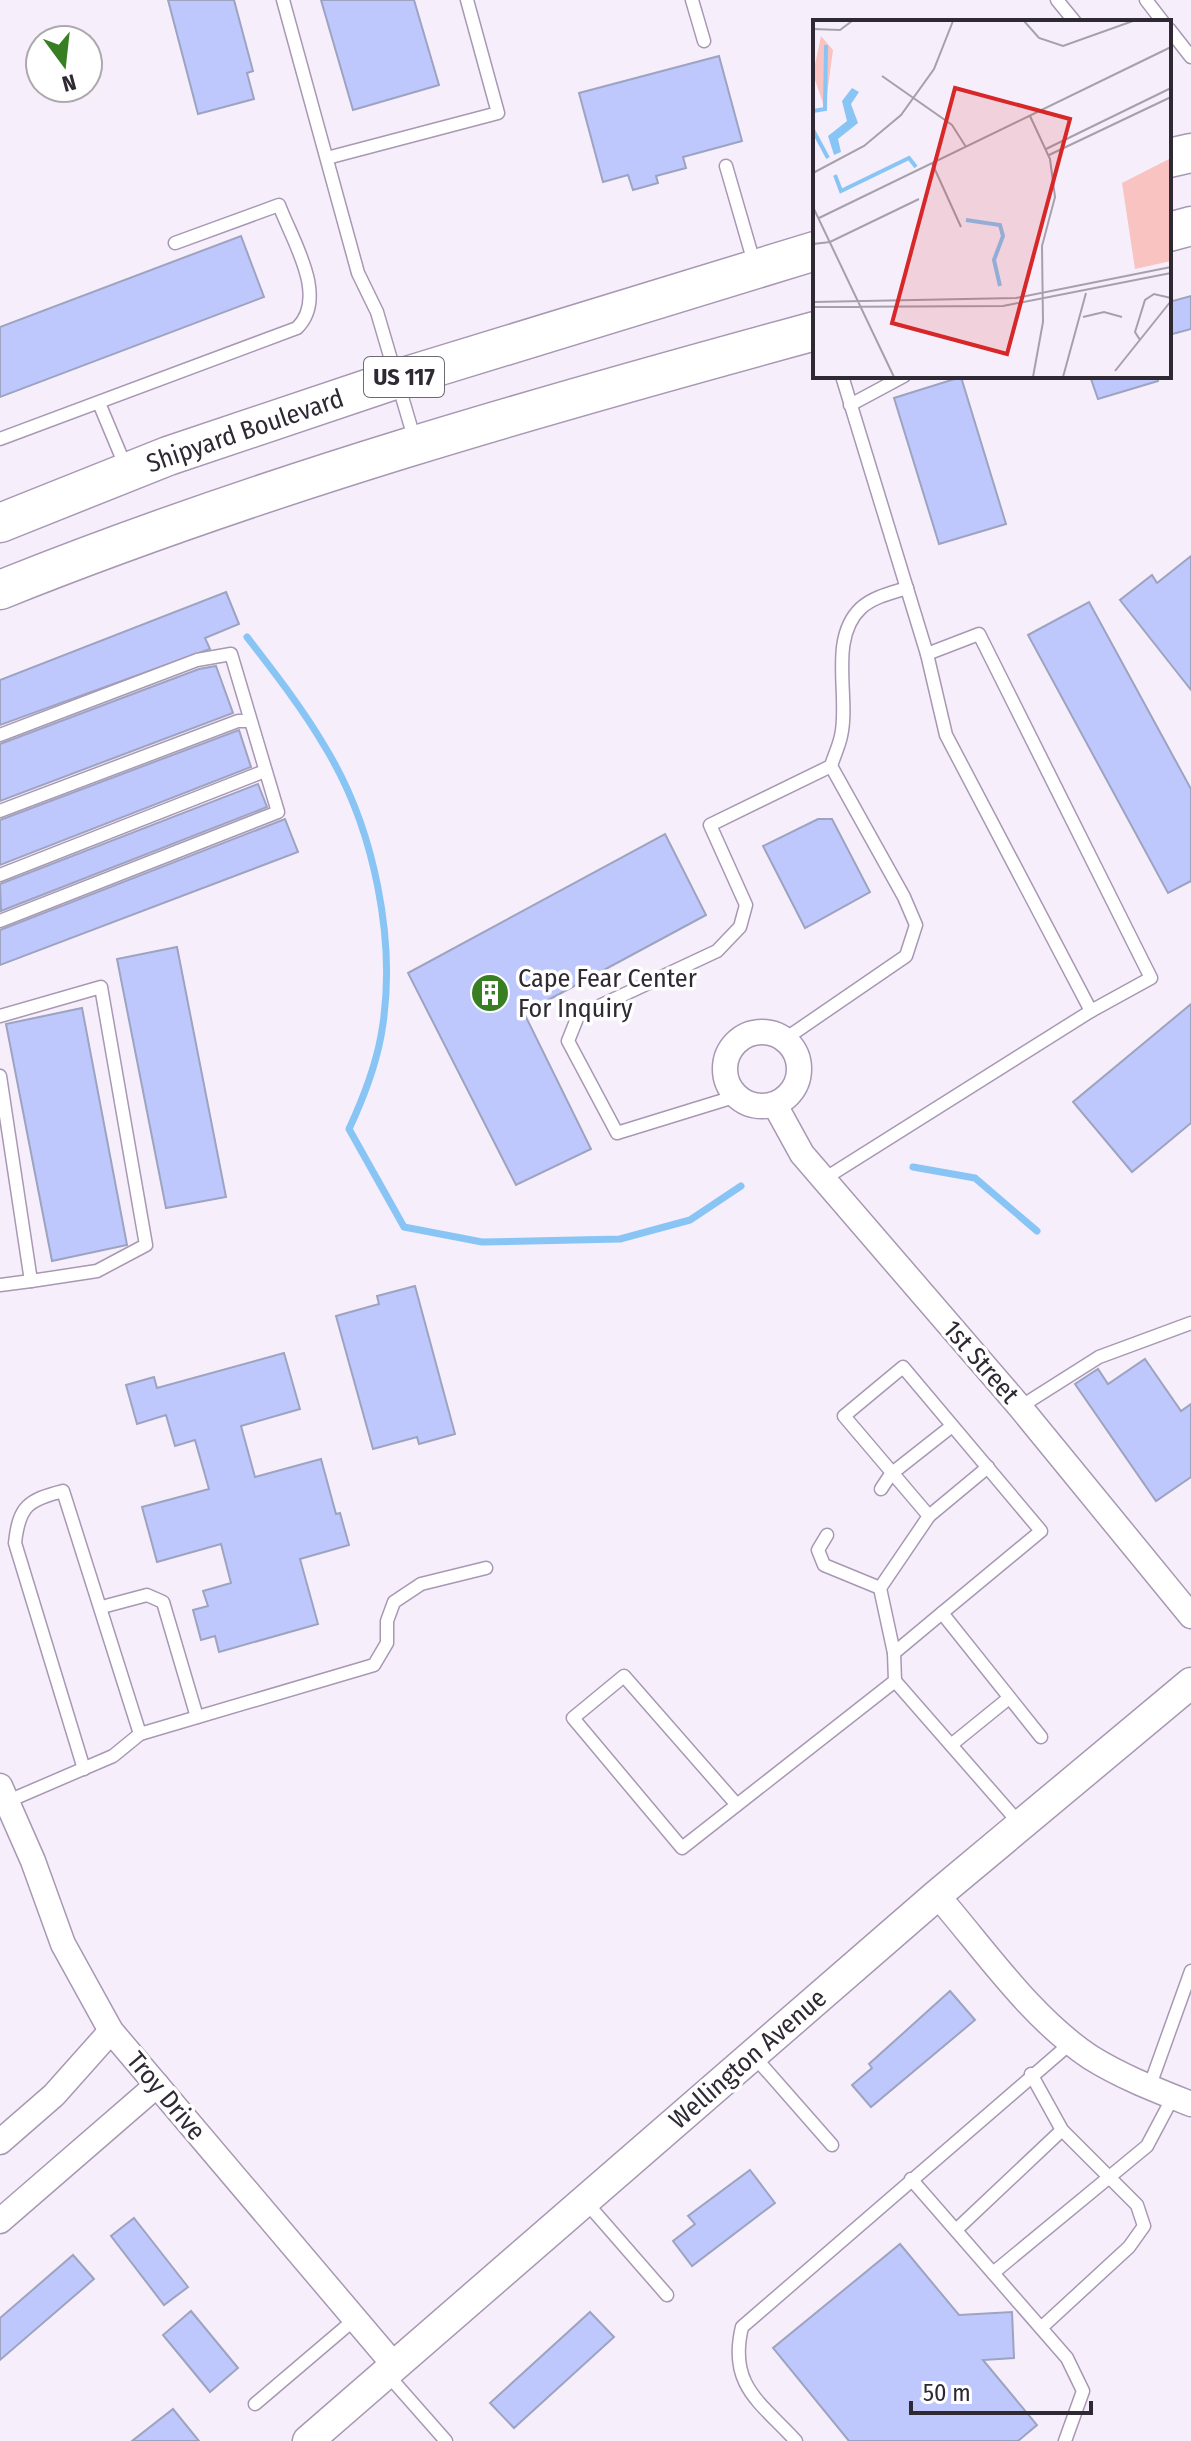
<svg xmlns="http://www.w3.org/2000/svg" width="1191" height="2441" font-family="'Fira Sans Condensed',sans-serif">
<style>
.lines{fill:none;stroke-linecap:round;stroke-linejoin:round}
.stream{stroke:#88c5f5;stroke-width:7}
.building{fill:#bec8fc;stroke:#9da3c0;stroke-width:2}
.service-casing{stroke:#a898b3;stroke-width:15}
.minor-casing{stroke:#a898b3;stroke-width:27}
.tertiary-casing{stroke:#a898b3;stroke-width:33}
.primary-casing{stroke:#a898b3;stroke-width:41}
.service{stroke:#fff;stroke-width:12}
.minor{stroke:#fff;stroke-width:24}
.tertiary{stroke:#fff;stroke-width:30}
.primary{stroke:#fff;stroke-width:38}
.labels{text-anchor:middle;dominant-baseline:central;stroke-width:7;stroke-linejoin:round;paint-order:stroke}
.shield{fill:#fff;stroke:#6d6970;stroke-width:2}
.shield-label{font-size:24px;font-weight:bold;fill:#2f2933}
.street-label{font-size:26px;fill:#2f2933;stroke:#fff}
.poi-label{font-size:26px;fill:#2f2933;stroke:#fff;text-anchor:start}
.inset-river{fill:none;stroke:#88c5f5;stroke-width:4}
.inset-road{fill:none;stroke:#a6a0ab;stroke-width:2}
.view{fill:#d62828;fill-opacity:0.15;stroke:#d62828;stroke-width:4}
.inset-edge{fill:none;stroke:#2f2933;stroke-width:4}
</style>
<rect width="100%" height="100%" fill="#f6effb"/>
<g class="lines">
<g class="stream">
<path d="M247 637C274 672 303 709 325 747 374 827 398 943 381 1036 375 1068 363 1099 349 1129L404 1227 482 1242 620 1239 690 1220 741 1186"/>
<path d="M913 1167 975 1178 1037 1231"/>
</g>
</g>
<g class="building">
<path d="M168 0H234L253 71 247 73 254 99 198 114Z"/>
<path d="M321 0H414L439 85 353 110Z"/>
<path d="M719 56 742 141 683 157 686 168 656 176 658 183 633 190 628 175 603 182 579 93Z"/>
<path d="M241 236 264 297 0 397V327Z"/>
<path d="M1191 296V329L1169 335V302Z"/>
<path d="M1090 376H1157L1158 381 1098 399Z"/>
<path d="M961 377 1006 524 939 544 894 398Z"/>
<path d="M1191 556V690L1120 600 1152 575 1157 583Z"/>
<path d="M226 592 239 624 205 638 210 649 0 725V680Z"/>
<path d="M1089 602 1191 789V881L1168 893 1028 635Z"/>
<path d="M216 666 233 713 0 801V744L199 669Z"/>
<path d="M239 730 251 767 0 865V820Z"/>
<path d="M258 784 267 807 1 911 0 884Z"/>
<path d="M285 819 298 852 0 965V930Z"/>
<path d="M818 819H832L870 892 805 928 763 846Z"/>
<path d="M665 834 706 915 524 1013 591 1149 516 1185 408 973Z"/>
<path d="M177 947 226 1197 166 1208 117 959Z"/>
<path d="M1191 1004V1123L1132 1172 1073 1102Z"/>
<path d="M82 1008 127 1245 52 1261 6 1024Z"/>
<path d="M415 1286 455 1434 419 1444 417 1437 373 1449 336 1316 379 1304 377 1296Z"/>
<path d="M284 1353 300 1409 241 1426 255 1477 321 1459 336 1514 340 1513 349 1545 300 1559 318 1624 219 1652 215 1636 201 1640 193 1610 208 1606 203 1591 231 1583 221 1544 157 1562 142 1507 209 1489 195 1440 175 1446 166 1415 137 1424 126 1385 154 1377 157 1388Z"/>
<path d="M1145 1359 1181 1411 1191 1404V1477L1156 1501 1075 1384 1098 1369 1108 1384Z"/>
<path d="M950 1991 975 2020 871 2107 852 2085 872 2068 869 2064Z"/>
<path d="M750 2170 775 2203 692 2266 673 2241 695 2224 688 2216Z"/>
<path d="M134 2218 188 2287 164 2305 111 2236Z"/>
<path d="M900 2244 959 2315 1012 2312 1014 2358 983 2360 1037 2425 1018 2441H849L773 2348Z"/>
<path d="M73 2255 94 2279 0 2360V2318Z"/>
<path d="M191 2311 238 2368 210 2392 163 2335Z"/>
<path d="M590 2312 614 2337 514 2428 490 2403Z"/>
<path d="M173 2409 199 2441H132Z"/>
</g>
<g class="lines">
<g class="service-casing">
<g id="service">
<path d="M283 0 358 273 377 312 415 441"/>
<path d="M692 0 704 41"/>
<path d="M1057 0 1075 22"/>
<path d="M1146 0 1163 22"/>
<path d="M1169 29 1191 57"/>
<path d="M327 158 498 113 467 0"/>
<path d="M726 166 755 266"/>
<path d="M99 403 127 470"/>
<path d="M850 405 904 376"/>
<path d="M0 439 297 328C329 297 292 240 279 205L175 243"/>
<path d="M927 654 979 634 1151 978 1091 1011"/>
<path d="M0 735 197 660 231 654 278 812 0 921"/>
<path d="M831 766C834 756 839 746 841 736 850 697 828 639 861 608 873 597 891 593 907 588"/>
<path d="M0 811 238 721H249"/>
<path d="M0 875 265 771"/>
<path d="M0 1016 101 987 146 1245 97 1271 31 1281 0 1076"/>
<path d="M737 1096 617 1133 568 1041 578 1016 717 951 740 927 746 905 710 825 831 766 904 897 916 925 906 956 785 1039"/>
<path d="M824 1179 1091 1011 946 735 927 654 842 376"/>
<path d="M0 1285 31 1281"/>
<path d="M1020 1407 1099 1357 1191 1323"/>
<path d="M881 1489 891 1474 952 1426"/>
<path d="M929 1516 988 1467"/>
<path d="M827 1535 818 1550 824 1565 880 1588"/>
<path d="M102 1607 147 1595 163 1602 197 1717"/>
<path d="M894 1653 942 1613"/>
<path d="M895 1681 1020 1824"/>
<path d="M951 1745 1009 1698"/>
<path d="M84 1769 15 1543C19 1506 28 1500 63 1491L140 1734"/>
<path d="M6 1802 113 1756 140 1734 374 1665 387 1643V1621L394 1602 421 1584 486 1568"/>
<path d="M737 1805 624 1676 573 1718 682 1848 895 1681 894 1653 880 1588 929 1516 844 1416 903 1367 1041 1531 942 1613 1041 1737"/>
<path d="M753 2055 832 2145"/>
<path d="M1031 2074 1062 2130 1137 2205 1144 2226 1129 2247 1041 2328"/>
<path d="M1149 2088 1191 1971"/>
<path d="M911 2179 1067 2358 1083 2391 1065 2441"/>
<path d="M585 2201 667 2295"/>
<path d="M956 2230 1062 2130"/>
<path d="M993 2273 1147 2146 1173 2097"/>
<path d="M387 2374 446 2441"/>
<path d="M255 2404 355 2319"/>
<path d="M796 2441C760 2402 728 2385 742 2327L1072 2042"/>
</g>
</g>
<g class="minor-casing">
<g id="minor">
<circle cx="762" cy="1069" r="37"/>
<path d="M775 1105 802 1154 1020 1407 1191 1616"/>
<path d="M0 1786 33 1861 63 1944 111 2031 395 2366"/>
<path d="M937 1895C984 1949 1030 2017 1090 2057 1122 2077 1156 2090 1191 2104"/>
<path d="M0 2142 54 2095 111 2031"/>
<path d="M0 2221 157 2085"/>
</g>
</g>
<g class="tertiary-casing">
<path id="tertiary" d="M308 2441 937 1895 1191 1683"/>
</g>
<g class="primary-casing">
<g id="primary">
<path d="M1169 158 1191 153"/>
<path d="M1169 232 1191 226"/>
<path d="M0 523 168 456 397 379 815 251"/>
<path d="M0 590C264 484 540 406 815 331"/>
</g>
</g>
<use href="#service" class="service"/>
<use href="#minor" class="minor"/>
<use href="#tertiary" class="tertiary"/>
<use href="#primary" class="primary"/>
</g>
<defs>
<g id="building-disc" transform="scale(2)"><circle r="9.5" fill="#387f24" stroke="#fff"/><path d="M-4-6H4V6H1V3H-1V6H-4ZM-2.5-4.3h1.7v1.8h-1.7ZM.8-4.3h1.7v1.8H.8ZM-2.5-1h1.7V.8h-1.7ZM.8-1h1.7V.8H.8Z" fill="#fff"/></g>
</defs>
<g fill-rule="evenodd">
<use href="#building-disc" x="490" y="993"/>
</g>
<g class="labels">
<rect class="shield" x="364" y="357" width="80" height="40" rx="6"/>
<g class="shield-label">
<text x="404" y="377">US 117</text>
</g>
<g class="street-label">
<text transform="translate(245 431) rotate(-19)">Shipyard Boulevard</text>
<text transform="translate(981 1362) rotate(49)">1st Street</text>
<text transform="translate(748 2059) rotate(-41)">Wellington Avenue</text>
<text transform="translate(166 2096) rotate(50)">Troy Drive</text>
</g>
<g class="poi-label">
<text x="518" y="978">Cape Fear Center<tspan x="518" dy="30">For Inquiry</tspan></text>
</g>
</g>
<g transform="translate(813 20)">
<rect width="358" height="358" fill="#f6effb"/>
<path d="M8 16 20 30 12 89 0 54ZM358 138V241L322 249 309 163Z" fill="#f9c3c2"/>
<path d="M39 68 46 72 38 84 45 103 25 119 28 132 21 135 15 116 34 101 29 81Z" fill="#88c5f5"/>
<path class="inset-river" d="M0 91 12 89 13 25M0 110 15 138M22 155 28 171 96 138 103 147M153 200 187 205 190 216 181 240 187 266"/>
<path class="inset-road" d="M211 1 226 18 250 26 320 1M0 9 27 10 39 1M69 56 139 105 153 127M217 96 237 139 242 177 229 226 230 302 220 357M233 129 358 68M236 135 358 77M119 143 148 207M0 153 51 126 88 95 121 49 140 1M0 187 81 357M6 198 358 27M0 224 17 222 106 179M0 282 203 278 358 247M0 287 190 286 358 253M270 297 291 292 309 297M327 320 322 312 332 280 341 274 358 278M302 351 358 281M250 357 273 273"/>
<path class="view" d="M142 68 257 99 194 334 79 303Z"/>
<rect width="358" height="358" class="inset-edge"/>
</g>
<g transform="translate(64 64) rotate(165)"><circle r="38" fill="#ffffff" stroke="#aca9ad" stroke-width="2"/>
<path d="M0-6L14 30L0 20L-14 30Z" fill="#387f24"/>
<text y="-12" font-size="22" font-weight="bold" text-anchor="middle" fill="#2f2933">N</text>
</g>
<path d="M911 2401v12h180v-12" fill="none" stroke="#2f2933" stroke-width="4"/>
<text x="923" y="2401" font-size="24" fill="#2f2933" stroke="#ffffff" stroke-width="6" paint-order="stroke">50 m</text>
</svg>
